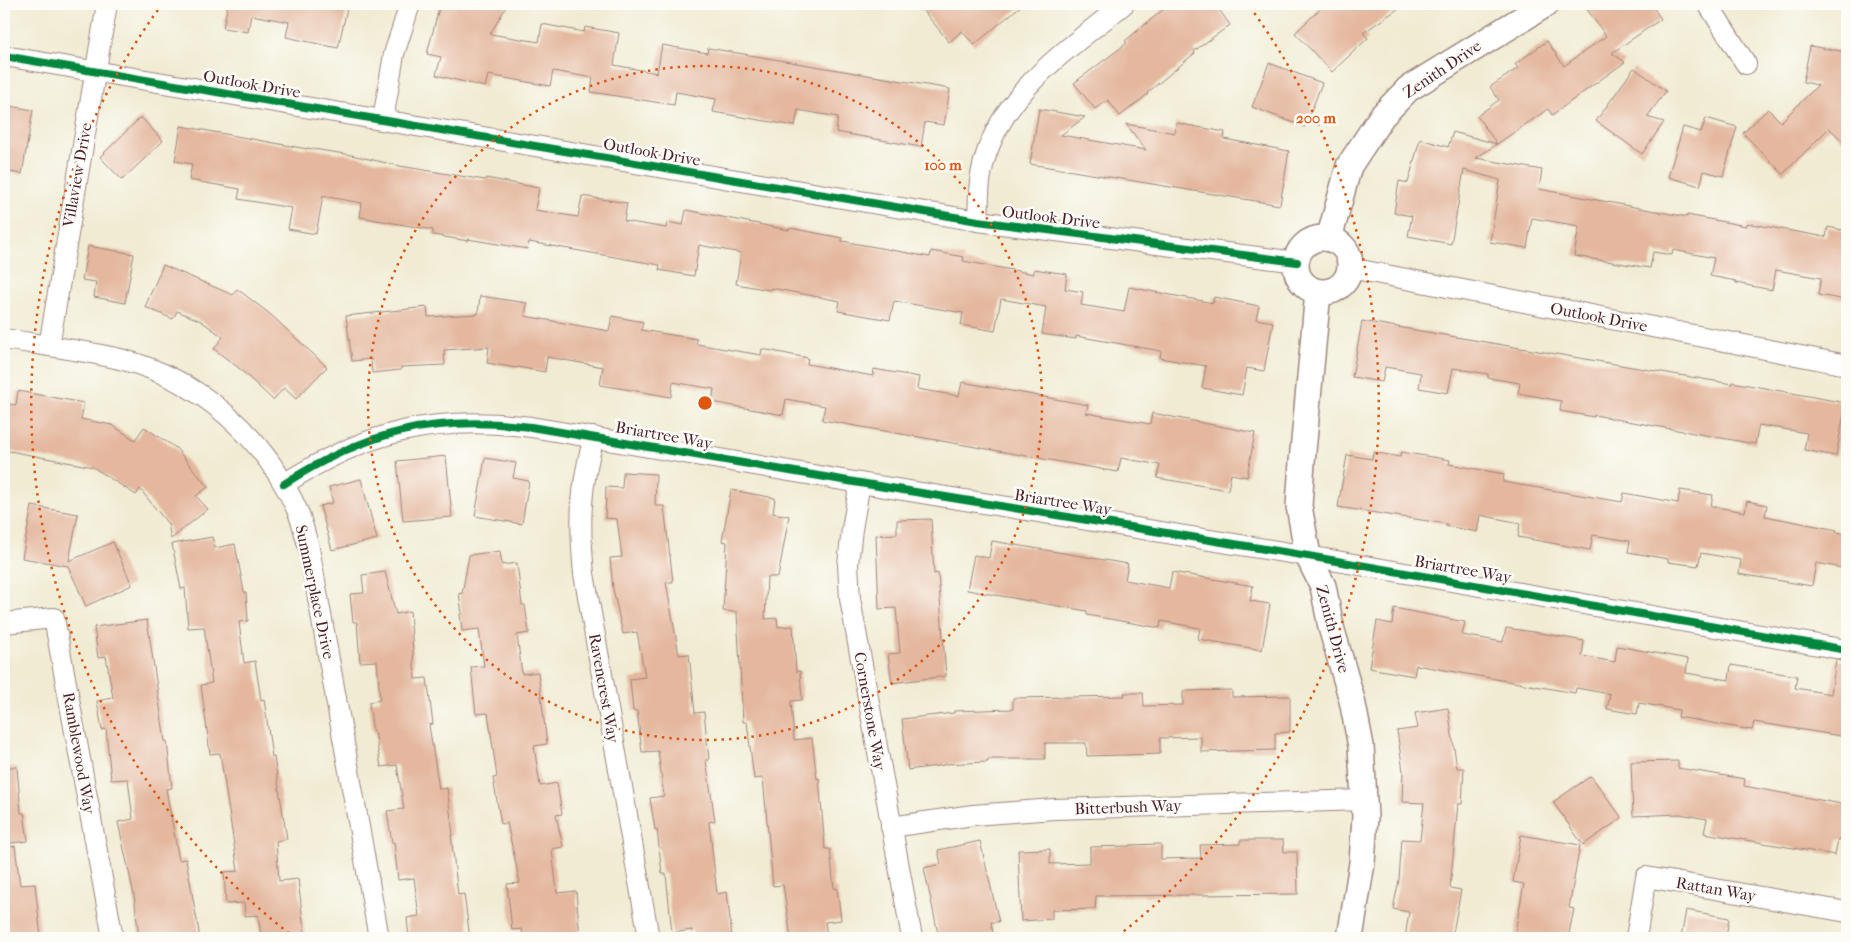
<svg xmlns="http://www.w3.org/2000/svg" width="1851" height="942" font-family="'IM FELL French Canon',serif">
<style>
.building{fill:#e4b79e}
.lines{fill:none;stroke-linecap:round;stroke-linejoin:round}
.minor-casing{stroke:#9d857e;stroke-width:22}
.tertiary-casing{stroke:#9d857e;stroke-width:28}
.minor{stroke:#fff;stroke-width:20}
.tertiary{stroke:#fff;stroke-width:25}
.cycleway-casing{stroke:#fdfcf7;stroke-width:11}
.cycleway{stroke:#00873e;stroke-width:8}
.ring{fill:none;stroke:#e0560e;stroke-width:2.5;stroke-dasharray:2.5 5}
.labels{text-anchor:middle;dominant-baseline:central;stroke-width:5;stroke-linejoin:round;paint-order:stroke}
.street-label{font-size:16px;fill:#4a1f2b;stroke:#fdfcf7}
.centre{fill:#e0560e;stroke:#fdfcf7;stroke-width:2.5}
.ring-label{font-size:15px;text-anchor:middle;font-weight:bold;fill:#e0560e;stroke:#fdfcf7;stroke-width:5;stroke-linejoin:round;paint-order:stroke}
</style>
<rect width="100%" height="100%" fill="#fdfcf7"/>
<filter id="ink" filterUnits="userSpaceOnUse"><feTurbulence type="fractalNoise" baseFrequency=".02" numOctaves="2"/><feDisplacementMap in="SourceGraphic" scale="10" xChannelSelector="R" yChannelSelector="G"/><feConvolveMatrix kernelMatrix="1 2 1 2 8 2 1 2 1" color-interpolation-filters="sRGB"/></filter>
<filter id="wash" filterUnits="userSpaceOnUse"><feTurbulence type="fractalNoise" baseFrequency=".0096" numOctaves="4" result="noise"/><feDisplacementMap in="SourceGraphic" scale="20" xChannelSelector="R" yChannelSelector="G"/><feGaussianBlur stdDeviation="1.12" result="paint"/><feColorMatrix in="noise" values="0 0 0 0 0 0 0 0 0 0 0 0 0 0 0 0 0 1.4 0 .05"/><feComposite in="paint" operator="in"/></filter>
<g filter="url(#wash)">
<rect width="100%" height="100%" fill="#f0ebd2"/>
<g id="blocks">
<g class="building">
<path d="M228 4H348L338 48 286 37 289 22 251 15 248 32 223 28Z"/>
<path d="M440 4H508L490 34 539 42 542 24 584 32 585 27 619 33 614 65 657 73 662 45 707 53 708 48 950 89 944 125 925 122 921 147 836 132 838 117 798 110 795 126 713 112 716 99 676 92 674 105 591 92 593 78 553 71 550 86 488 75 485 87 436 75 441 57 427 54Z"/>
<path d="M918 4H1023L974 45 962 31 949 42Z"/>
<path d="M1170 4H1215L1230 25 1194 51 1195 53 1147 93 1148 94 1120 116 1108 100 1095 109 1074 83 1127 43 1125 41Z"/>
<path d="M1325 4H1405L1363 33 1368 38 1332 72 1295 33Z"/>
<path d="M1583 4H1651L1661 19 1612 53 1625 62 1552 115 1548 109 1497 144 1477 116 1499 100 1490 87 1518 68 1515 64 1547 41 1564 66 1606 36Z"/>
<path d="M1810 46 1847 52V145L1829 128 1783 174 1743 133 1768 109 1781 122 1818 85 1803 82Z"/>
<path d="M1269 63 1322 83 1305 127 1252 107Z"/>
<path d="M1634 68 1666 91 1647 117 1664 122 1642 154 1596 121Z"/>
<path d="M4 105 33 110 22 174 4 171Z"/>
<path d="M1039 109 1085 117 1061 135 1146 150 1126 124 1175 133 1176 123 1225 132 1224 139 1289 151 1280 205 1030 164Z"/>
<path d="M141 117 163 141 122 180 100 157Z"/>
<path d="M1706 118 1737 127 1723 176 1704 171 1700 186 1668 177 1683 127 1701 132Z"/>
<path d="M181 126 307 149V148L351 155 400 166 485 180 486 178 539 188 535 210 578 217 582 196 627 203 624 221 666 228 667 222 683 225 686 210 789 230 790 228 842 238V241L930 257 931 251 964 257 963 261 1034 274V269L1067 274 1065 289 1083 292 1081 305 1124 312 1129 287 1213 303 1214 297 1259 306 1256 319 1273 322 1264 371 1247 368 1242 395 1202 388 1206 366 1160 358 1161 351 1076 336V339L1042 334 1046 307 1001 299 995 331 961 325 963 313 894 301 890 320 838 311 840 301 771 288 770 290 736 284 741 253 699 245 694 276 659 270 660 265 529 242 527 249 468 239V241L433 235V230L360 217 362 203 323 196 316 234 288 229 292 208 238 199 240 189 189 180 192 164 175 161Z"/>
<path d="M1453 132 1497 144 1476 158 1542 170 1539 189 1687 217V215L1746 226V223L1826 237 1828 227 1847 231V300L1818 295 1821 278 1776 270 1772 290 1736 283V281L1710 276 1714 258 1673 250 1672 255 1653 252 1650 268 1574 256 1579 226 1532 218 1527 248 1490 242 1500 180 1464 170 1451 244 1408 236 1412 216 1394 213 1399 181 1408 183 1420 139 1448 147Z"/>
<path d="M88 246 134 254 125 303 94 297 96 282 82 280Z"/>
<path d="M163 265 233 295 237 289 270 314 327 367 296 399 284 388 273 400 240 369 214 349 223 337 201 321 177 311 173 319 145 307Z"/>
<path d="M480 296 527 303 525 316 609 331 612 316 643 322 641 330 697 339 696 344 761 355 762 349 808 358 807 364 873 376 874 369 919 377 917 389 959 396 962 382 1088 405 1086 413 1150 424 1152 413 1255 433 1247 477 1231 474 1228 490 1157 478 1160 465 1121 458 1118 472 822 420 825 406 786 399 783 415 712 402 714 389 673 382 671 397 631 390 600 385 603 367 587 364 547 357 545 372 517 367V368L487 363 489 347 444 350 445 365 401 367V370L372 373 371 359 352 361 346 316 427 307 428 317 478 314Z"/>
<path d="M1362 321 1732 384V382L1846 403 1836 456 1804 450 1807 433 1759 425 1755 444 1594 415V417L1560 411 1561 401 1518 393 1520 383 1488 378V374L1453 368 1448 393 1419 388 1421 373 1385 367 1382 382 1352 377Z"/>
<path d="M18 391 84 403 81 419 112 425 135 440 144 427 176 448 208 487 196 496 208 509 171 539 168 524 140 489 136 495 93 467 4 450V403L16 405Z"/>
<path d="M1373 452 1400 457 1401 452 1450 460 1449 464 1504 474 1503 482 1622 502 1624 493 1678 503 1680 490 1713 495 1711 506 1745 512 1747 501 1767 505 1765 516 1837 530 1836 532 1847 534V569L1816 563 1812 586 1739 574 1741 560 1701 553 1698 566 1668 562V559L1628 552 1630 541 1593 535 1590 550 1518 537 1520 523 1480 515 1477 532 1446 526 1447 524 1338 507 1347 455 1372 459Z"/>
<path d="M446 456 452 517 403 521 397 461Z"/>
<path d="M485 458 516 463 513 478 529 481 522 524 475 516Z"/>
<path d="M623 472 656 474 655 506H664L673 582H666L679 655 689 654 695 713 704 712 709 760H706L715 821 709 822 717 894 727 892 732 938H693L692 930 672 933 666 874H662L657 829 655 830 650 798 664 796 658 751 642 752 637 711H633L630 679 645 677 637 632 623 634 613 589 610 558 622 557 617 519 605 518 606 487 622 488Z"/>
<path d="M361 479 377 539 332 550 320 506 333 503 329 487Z"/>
<path d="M731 490 775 498 773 513 789 516 778 577H767L765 619 777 618 778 627 793 626 796 671H800L802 700 791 701 794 740 812 738 817 779 819 778 825 849H830L834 889 837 888 841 920 825 922 827 937 791 938 783 885 773 886 763 778 754 779 747 722H743L737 612 723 611 727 542 722 541Z"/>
<path d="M32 506 78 514 69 561 113 542 132 585 86 606 68 566 22 558Z"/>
<path d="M931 519 934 574 938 573 946 676 892 683 888 654 900 653 896 608 879 609 876 535 897 534V520Z"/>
<path d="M212 537 215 548 235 544 244 592H246L248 621 239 622 244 663 255 661 261 700 264 699 272 757H274L287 839 276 841 279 881 298 879 305 938H261L258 915 245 916 244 903 226 904 224 872 238 871 220 753 210 754 201 685 212 683 204 627 188 628 185 588 181 589 172 544Z"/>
<path d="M992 541 1128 564 1125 580 1169 588 1172 572 1253 586 1250 601 1270 604 1262 650 1198 639 1200 628 1161 621 1160 628 1087 615V611L967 590 974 555 989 558Z"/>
<path d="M500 551 502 565 517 563 522 605H525L529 633 517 635 522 674 538 672 547 744 534 746 540 786 557 783 562 814 556 815 563 847 552 849 557 893 576 891 580 938H523L522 929 512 930 507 884 520 883 507 823 501 824 493 778 497 777 488 713 476 714 471 667 484 666 479 629 462 631 460 614 462 613 459 593 462 594 469 555Z"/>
<path d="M385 572 396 614 410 611 415 679 427 678 433 724 429 725 439 789 447 788 453 835H451L458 895 464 894 470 938H409L407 918 419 916 414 878 398 880 394 842 392 843 387 811 404 809 397 765 381 767 375 732H373L369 702 380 700 377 661 360 662 357 622H353L350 594 364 593 362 575Z"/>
<path d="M1394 608 1465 622 1462 635 1503 642 1506 628 1546 634 1584 641 1582 656 1615 662 1617 646 1688 659 1686 673 1729 680 1731 665 1797 676 1795 688 1831 694 1836 660 1847 662V737L1754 722 1752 730 1678 717 1679 710 1639 703 1637 714 1607 709 1610 694 1576 688 1575 693 1416 665 1414 676 1369 668 1377 621 1392 624Z"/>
<path d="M147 620 165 741H167L172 788 166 789 179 860 186 859 200 938H139L134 895 118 822 133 819 128 779 111 780 106 729 102 730 97 701 113 698 106 656 98 658 94 627Z"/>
<path d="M1232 690V697L1290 696V732L1275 733V750L1201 752V737L1160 738V754L1087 756 1086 743H1045V759H988V762L944 764V765L908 770 902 719 954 713V711L1013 709V698L1125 696 1124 693H1143L1144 706 1183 705V691Z"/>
<path d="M1448 708 1457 768H1464L1462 804H1458L1450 888 1461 890 1452 938H1405L1409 912 1393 909 1399 880 1402 839 1420 840 1424 803 1402 802 1403 771 1397 731 1418 728 1415 713Z"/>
<path d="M1678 761V768L1745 779 1744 786 1847 805V840L1838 839 1835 855 1704 833 1707 819 1680 814 1633 816 1631 762Z"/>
<path d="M4 767H17L21 813H24L28 841 4 844Z"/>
<path d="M1591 776 1622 818 1583 845 1553 802Z"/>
<path d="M1521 835 1580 845 1569 908 1574 909 1568 938H1514L1524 884 1513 882Z"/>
<path d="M1240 840H1283L1284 852H1297L1298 894 1096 896 1095 909 1052 910V919L1021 921 1018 850 1050 849V864L1090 863V847L1130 846V845L1161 844V859L1201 858 1200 845 1240 844Z"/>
<path d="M980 841 999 922H991L994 938H939L924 868 941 864 938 850Z"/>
<path d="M15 846 20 885 35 884 41 938H4V847Z"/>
<path d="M1686 910 1729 918 1726 938H1681Z"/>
</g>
</g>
</g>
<g filter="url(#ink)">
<use href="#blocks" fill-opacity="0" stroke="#9d857e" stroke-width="1"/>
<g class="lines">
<g class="minor-casing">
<g id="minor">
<path d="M1708 4 1746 64"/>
<path d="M4 56 978 221 1297 262"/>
<path d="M383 120 394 54 410 4"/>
<path d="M978 221C979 206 978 190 981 175 995 96 1066 51 1124 4"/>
<path d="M1350 268 1847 365"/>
<path d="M4 339C42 345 82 350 120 359 200 379 265 437 298 512 303 524 305 536 309 548L379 938"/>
<path d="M49 346 107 4"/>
<path d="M594 437C580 487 579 523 584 574L649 938"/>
<path d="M860 483 852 529 848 564 850 599 912 938"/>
<path d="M284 484C366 431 434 415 531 427L860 483 1308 556 1847 650"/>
<path d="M4 623 54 618 113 938"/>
<path d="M891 827 973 815 1054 809 1365 800"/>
<path d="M1636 938 1646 877 1847 912"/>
</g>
</g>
<g class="tertiary-casing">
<g id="tertiary">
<circle cx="1323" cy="265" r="27"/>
<path d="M1329 239 1349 166 1382 116 1408 89 1546 4"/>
<path d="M1318 292 1302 462 1299 506 1308 556 1323 586 1331 627 1352 700 1361 746 1365 817 1362 863 1350 938"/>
</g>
</g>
<use href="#minor" class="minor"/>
<use href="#tertiary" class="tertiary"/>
<g class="cycleway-casing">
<g id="cycleway">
<path d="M4 56 978 221 1297 262"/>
<path d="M284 484C366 431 434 415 531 427L860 483 1308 556 1847 650"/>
</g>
</g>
<use href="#cycleway" class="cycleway"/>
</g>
</g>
<g class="ring">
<circle cx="705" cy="403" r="337"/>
<path d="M295 938A674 674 0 0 1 160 7M1250 7A674 674 0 0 1 1115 938"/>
</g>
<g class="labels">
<g class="street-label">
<text transform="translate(1442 69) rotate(-34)">Zenith Drive</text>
<text transform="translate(252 84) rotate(10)">Outlook Drive</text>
<text transform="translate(652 152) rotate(10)">Outlook Drive</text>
<text transform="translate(77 175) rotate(-80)">Villaview Drive</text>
<text transform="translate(1051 217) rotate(7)">Outlook Drive</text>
<text transform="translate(1599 317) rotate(11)">Outlook Drive</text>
<text transform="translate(664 435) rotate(10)">Briartree Way</text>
<text transform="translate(1063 502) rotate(9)">Briartree Way</text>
<text transform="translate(1463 569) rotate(10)">Briartree Way</text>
<text transform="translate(315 592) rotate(78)">Summerplace Drive</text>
<text transform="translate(1333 629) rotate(75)">Zenith Drive</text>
<text transform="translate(604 688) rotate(80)">Ravencrest Way</text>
<text transform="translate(870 711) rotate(80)">Cornerstone Way</text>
<text transform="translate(79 753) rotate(80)">Ramblewood Way</text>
<text transform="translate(1128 807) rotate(-2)">Bitterbush Way</text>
<text transform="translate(1716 889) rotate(10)">Rattan Way</text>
</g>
</g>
<circle cx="705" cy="403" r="8" class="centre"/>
<g class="ring-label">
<text x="1316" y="123">200 m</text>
<text x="943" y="170">100 m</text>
</g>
<rect width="1851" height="942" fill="none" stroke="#fdfcf7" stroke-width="20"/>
</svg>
